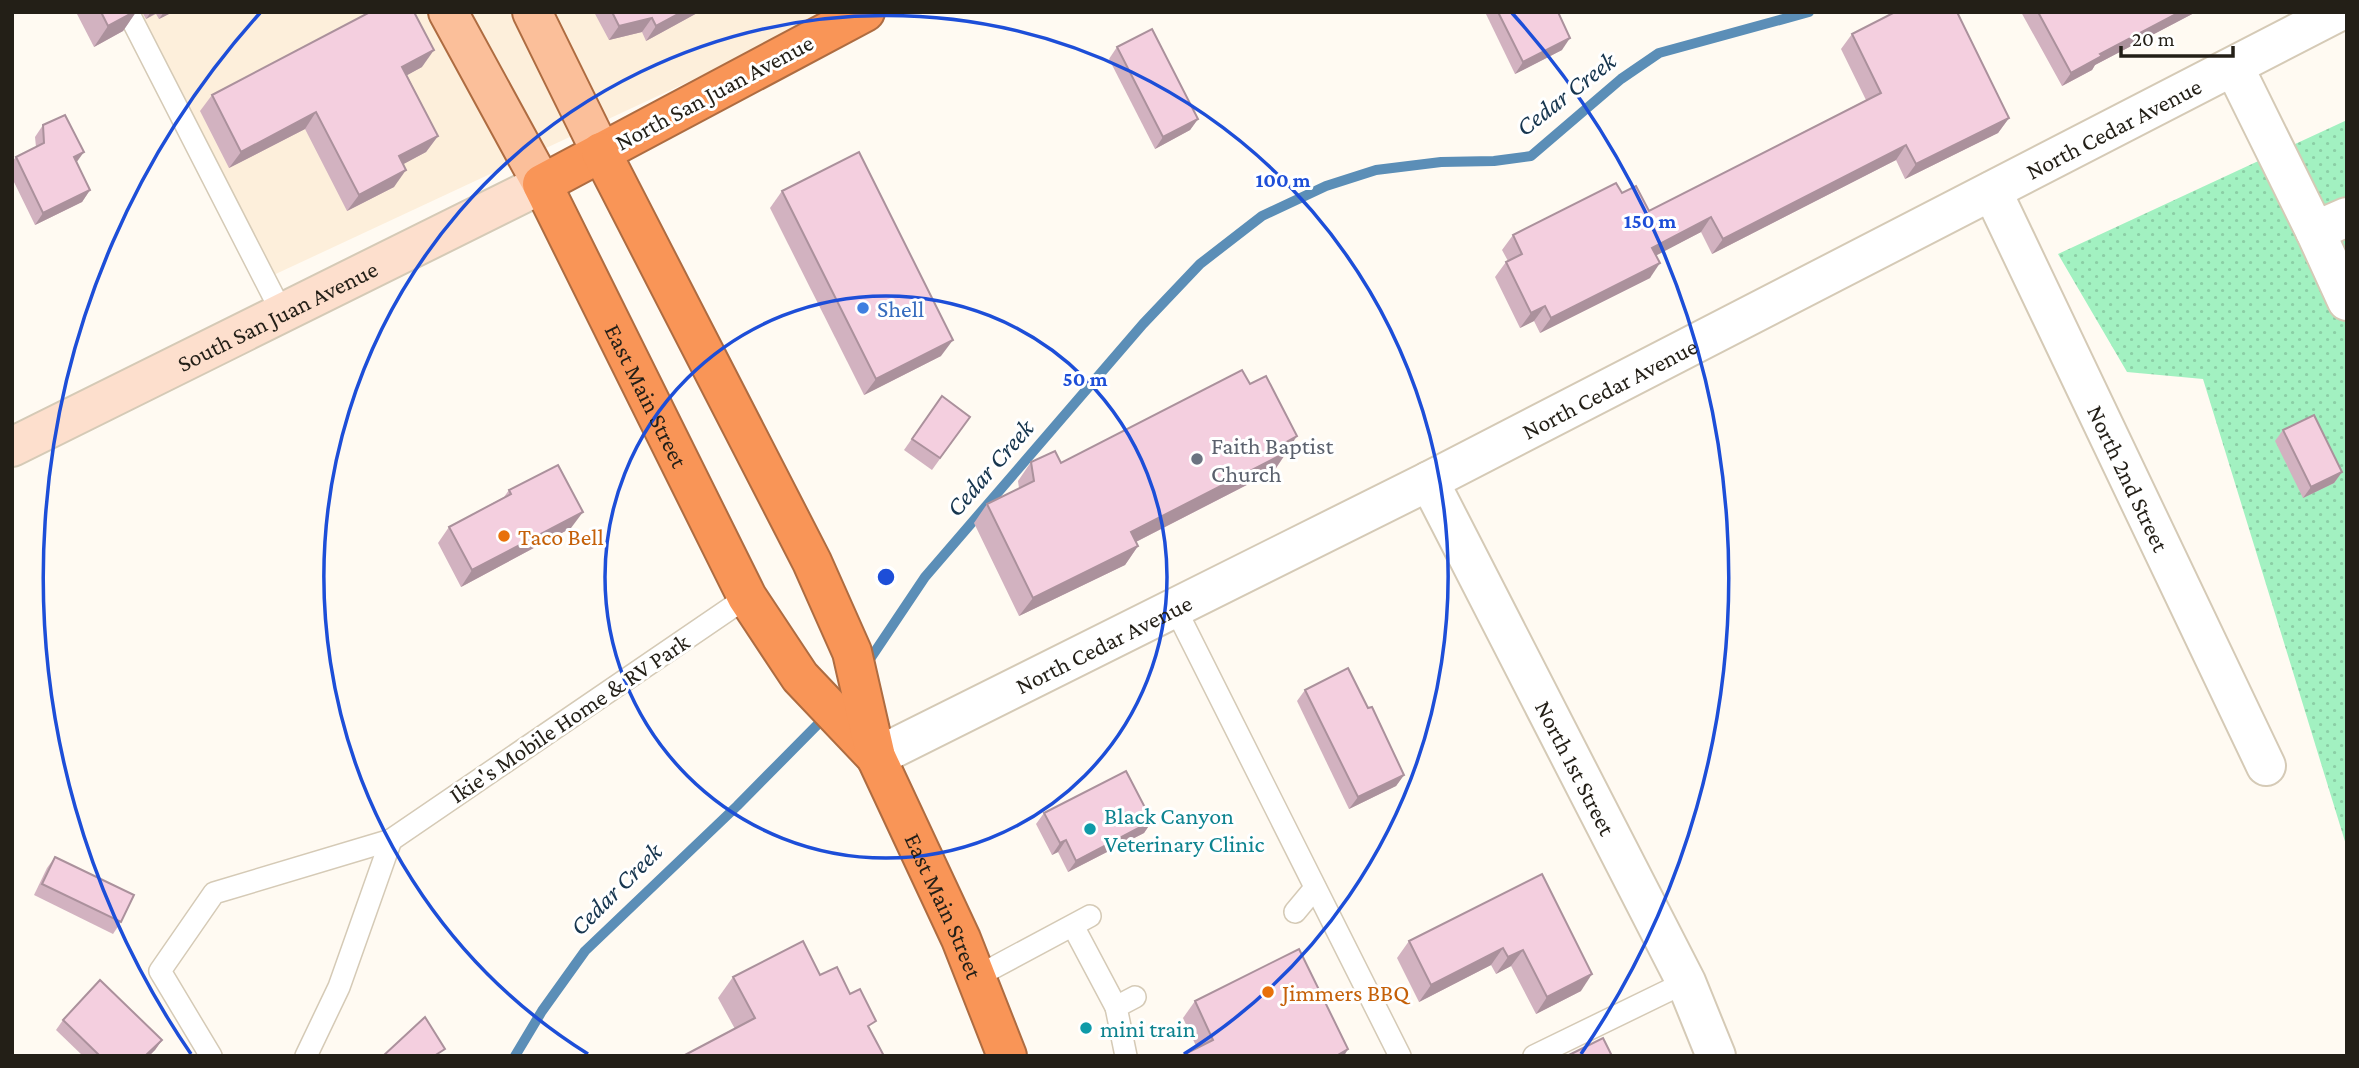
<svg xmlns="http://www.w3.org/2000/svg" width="2359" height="1068" font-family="'Crimson Pro',serif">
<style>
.commercial{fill:#fdefdb}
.grass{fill:url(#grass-dots)}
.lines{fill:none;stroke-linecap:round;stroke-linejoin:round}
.stream{stroke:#5b8eb7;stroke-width:10}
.lane-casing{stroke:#d5cab6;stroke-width:24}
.street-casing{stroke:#d5cab6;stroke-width:42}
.secondary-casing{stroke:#d5cab6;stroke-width:42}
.primary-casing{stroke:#ae6c41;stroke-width:42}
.highway-casing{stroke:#ae6c41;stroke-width:42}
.lane{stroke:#fff;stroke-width:21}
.street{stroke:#fff;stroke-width:38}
.secondary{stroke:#fddfcd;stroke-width:38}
.primary{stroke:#fbbf9a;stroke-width:38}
.highway{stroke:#f99557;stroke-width:38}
.wall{fill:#d2b2c0}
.shaded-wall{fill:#ab919c}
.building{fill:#f4cfdf;stroke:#ab919c;stroke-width:2}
.ring{fill:none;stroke:#1d4ed8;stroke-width:3.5}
.shop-dot{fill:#3f7fe0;stroke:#fff;stroke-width:2.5}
.worship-dot{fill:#6b7280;stroke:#fff;stroke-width:2.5}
.food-dot{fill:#e8710a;stroke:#fff;stroke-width:2.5}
.culture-dot{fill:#0f9aa8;stroke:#fff;stroke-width:2.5}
.labels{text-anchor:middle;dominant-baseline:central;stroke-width:6;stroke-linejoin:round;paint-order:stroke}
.street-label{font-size:24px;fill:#231f17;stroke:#fff}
.shop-label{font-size:24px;fill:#366cbe;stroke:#fff;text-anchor:start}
.worship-label{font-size:24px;fill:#5b616d;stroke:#fff;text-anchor:start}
.food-label{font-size:24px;fill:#c56008;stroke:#fff;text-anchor:start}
.culture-label{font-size:24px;fill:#0d838f;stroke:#fff;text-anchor:start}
.water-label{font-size:26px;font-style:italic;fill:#16354e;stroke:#fff}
.centre{fill:#1d4ed8;stroke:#fff;stroke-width:3.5}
.ring-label{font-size:21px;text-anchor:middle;font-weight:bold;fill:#1d4ed8;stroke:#fff;stroke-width:6;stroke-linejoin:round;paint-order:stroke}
</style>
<defs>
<pattern id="grass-dots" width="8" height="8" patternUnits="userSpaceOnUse" patternTransform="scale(1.75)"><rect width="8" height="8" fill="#a2f1c1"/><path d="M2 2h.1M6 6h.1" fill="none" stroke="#8bcea5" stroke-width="1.8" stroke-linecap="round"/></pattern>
</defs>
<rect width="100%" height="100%" fill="#fffaf2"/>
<path class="commercial" d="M127 12H838L265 279Z"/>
<path class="grass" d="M2347 120V848L2203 379 2127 372 2058 254Z"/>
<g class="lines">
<g class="stream">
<path d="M864 668 925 577 1143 324 1200 264 1262 216 1326 186 1376 170 1441 162 1494 161 1531 156 1621 79 1659 53 1809 12"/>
<path d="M515 1056 542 1011 585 951 737 806 828 714"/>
</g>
<g class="lane-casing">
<g id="lane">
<path d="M128 12 282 313"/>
<path d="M1174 606 1400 1056"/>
<path d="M1295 912 1315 888"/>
<path d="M1073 926 1116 1007"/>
<path d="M976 977 1090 916"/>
<path d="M211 1056 160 971 214 893 391 840 747 597"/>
<path d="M306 1056 339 987 391 840"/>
<path d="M1126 1056 1116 1007 1135 997"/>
<path d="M1534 1056 1686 982"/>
</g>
</g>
<g class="street-casing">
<g id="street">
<path d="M2234 67 2315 231"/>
<path id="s1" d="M1992 191 2266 766"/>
<path d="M2347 217 2315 231 2347 301"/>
<path id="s2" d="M1429 481 1686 982 1716 1056"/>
<path id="s3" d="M876 757 1429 481 2338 12"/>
</g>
</g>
<g class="secondary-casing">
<g id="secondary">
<path id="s4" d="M12 447 542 184"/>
</g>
</g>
<g class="primary-casing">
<g id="primary">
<path d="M448 12 542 184"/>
<path d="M532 12 601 152"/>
</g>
</g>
<g class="highway-casing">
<g id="highway">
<path id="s5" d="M865 12 542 184 747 597 800 677 876 757"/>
<path id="s6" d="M601 152 812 562 852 652 876 757 961 939 1007 1056"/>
</g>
</g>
<use href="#lane" class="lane"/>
<use href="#street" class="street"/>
<use href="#secondary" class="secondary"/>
<use href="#primary" class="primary"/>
<use href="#highway" class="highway"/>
</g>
<g class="wall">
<path d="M78 12H136L123 31 94 47 77 14Z"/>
<path d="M142 12H173L159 19 156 14 146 19Z"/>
<path d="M594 12H699L646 41 642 32 609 40Z"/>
<path d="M1485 12H1558L1562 50 1515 74Z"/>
<path d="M2021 12H2196L2095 65 2092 70 2062 86Z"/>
<path d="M1852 34 2009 118 1998 133 1905 179 1896 160 1712 254 1701 232 1656 255 1650 278 1540 333 1534 321 1520 328 1495 277 1506 262 1508 261 1502 250 1513 235 1622 193 1649 211 1866 100 1841 49Z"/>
<path d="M1117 47 1198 119 1190 130 1155 149 1109 59Z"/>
<path d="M422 67 407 75 438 136 426 152 403 164 394 187 347 211 305 129 229 168 200 111 212 95Z"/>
<path d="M43 125 76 162 90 190 82 202 35 225 12 178V162L16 157 36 147 35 137Z"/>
<path d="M782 191 941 356 864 395 770 208Z"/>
<path d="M942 396 970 417 932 470 904 450Z"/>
<path d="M2283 430 2342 472 2334 483 2303 498 2275 441Z"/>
<path d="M1286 451 1287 452 1274 471 1136 542 1138 546 1125 565 1019 616 974 523 987 504 1019 488 1018 481 1031 462 1061 463Z"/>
<path d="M509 490 571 528 461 587 438 543 449 527 504 497Z"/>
<path d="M1305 690 1368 708 1404 775 1396 786 1349 809 1297 701Z"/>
<path d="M1044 813 1152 821 1144 833 1068 872 1058 852 1052 855 1036 824Z"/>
<path d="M55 857 121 922 113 934 34 895 47 868Z"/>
<path d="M1542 874 1581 991 1536 1014 1511 966 1496 974 1491 965 1419 1002 1397 958 1409 941Z"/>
<path d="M820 975 876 1021 735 1029 718 998 733 977Z"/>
<path d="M1195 1001 1344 1056 1197 1048 1183 1018Z"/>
<path d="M63 1020 162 1040 155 1050 149 1056H83L56 1030Z"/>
</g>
<g class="shaded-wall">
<path d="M134 12H136L123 31 94 47 108 26Z"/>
<path d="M151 12H158L146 19Z"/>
<path d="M164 12H173L159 19Z"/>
<path d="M682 12H699L646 41 656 26Z"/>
<path d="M2180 12H2196L2095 65 2092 70 2062 86 2071 73 2100 54Z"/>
<path d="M652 18 642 32 609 40 619 26Z"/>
<path d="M1570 38 1562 50 1515 74 1523 62Z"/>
<path d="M434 50 422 67 391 84 402 67Z"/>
<path d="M316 112 305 129 229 168 241 152Z"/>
<path d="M2009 118 1998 133 1905 179 1916 164Z"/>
<path d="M1198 119 1190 130 1155 149 1163 137Z"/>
<path d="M438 136 426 152 387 173 399 156Z"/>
<path d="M1906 145 1896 160 1712 254 1723 239Z"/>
<path d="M84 152 76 163 74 157Z"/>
<path d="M406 170 394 187 347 211 359 195Z"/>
<path d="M90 190 82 202 35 225 43 213Z"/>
<path d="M1711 217 1701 232 1642 263 1652 248Z"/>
<path d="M1660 263 1650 278 1540 333 1551 318Z"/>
<path d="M1545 306 1534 321 1520 328 1531 313Z"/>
<path d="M953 340 941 356 864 395 876 379Z"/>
<path d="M1297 436 1274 471 1118 551 1131 532Z"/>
<path d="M2342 472 2334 483 2303 498 2311 487Z"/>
<path d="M583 512 571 528 461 587 472 570Z"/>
<path d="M1138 546 1125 565 1019 616 1033 598Z"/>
<path d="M1404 775 1396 786 1349 809 1358 797Z"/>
<path d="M1152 821 1144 833 1068 872 1076 861Z"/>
<path d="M1066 840 1058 852 1052 855 1060 843Z"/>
<path d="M1503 948 1491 965 1419 1002 1431 985Z"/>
<path d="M1523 950 1511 966 1496 974 1508 957Z"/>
<path d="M1592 974 1581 991 1536 1014 1547 997Z"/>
<path d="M162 1040 155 1050 149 1056H145Z"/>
<path d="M1348 1049 1344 1056H1336Z"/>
</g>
<g class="building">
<path d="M101 12H134L108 26Z"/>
<path d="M370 12H414L434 50 402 67 438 136 399 156 406 170 359 195 316 112 241 152 212 95Z"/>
<path d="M612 12H682L656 26 652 18 619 26Z"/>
<path d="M1498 12H1558L1570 38 1523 62Z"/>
<path d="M1895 12H1957L2009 118 1916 164 1906 145 1723 239 1711 217 1652 248 1660 263 1551 318 1545 306 1531 313 1506 262 1522 254 1513 235 1616 183 1622 193 1636 186 1649 211 1881 93 1852 34Z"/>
<path d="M2038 12H2180L2100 54 2102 56 2071 73Z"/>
<path d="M1152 29 1198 119 1163 137 1117 47Z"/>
<path d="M65 115 84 152 74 157 90 190 43 213 16 157 44 143 43 125Z"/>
<path d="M859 152 953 340 876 379 782 191Z"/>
<path d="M1242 370 1250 384 1266 376 1297 436 1283 444 1287 452 1131 532 1138 546 1033 598 987 504 1034 481 1031 462 1055 451 1061 463Z"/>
<path d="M942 396 970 417 940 458 912 439Z"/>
<path d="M2314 415 2342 472 2311 487 2283 430Z"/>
<path d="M558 465 583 512 472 570 449 527 511 494 509 490Z"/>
<path d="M1348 668 1368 708 1372 707 1404 775 1358 797 1305 690Z"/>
<path d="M1126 771 1152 821 1076 861 1066 840 1060 843 1044 813Z"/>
<path d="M55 857 134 895 121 922 42 884Z"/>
<path d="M1542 874 1592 974 1547 997 1523 950 1508 957 1503 948 1431 985 1409 941Z"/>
<path d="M803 941 820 975 837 967 850 994 860 989 876 1021 868 1026 884 1056H683L755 1018 733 977Z"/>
<path d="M1299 949 1348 1049 1336 1056H1181L1213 1040 1195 1001Z"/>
<path d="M100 980 162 1040 145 1056H100L63 1020Z"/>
<path d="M425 1017 445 1049 434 1056H383Z"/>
<path d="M1603 1038 1612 1056H1567Z"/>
</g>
<g class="ring">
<circle cx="886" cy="577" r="281"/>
<path d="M588 1054A562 562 0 1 1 1184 1054"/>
<path d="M191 1054A843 843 0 0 1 260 13M1512 13A843 843 0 0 1 1581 1054"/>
</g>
<circle class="shop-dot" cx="863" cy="308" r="7"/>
<circle class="worship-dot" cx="1197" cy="459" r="7"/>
<g class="food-dot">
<circle cx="504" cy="536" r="7"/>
<circle cx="1268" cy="992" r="7"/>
</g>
<g class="culture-dot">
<circle cx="1090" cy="829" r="7"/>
<circle cx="1086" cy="1028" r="7"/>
</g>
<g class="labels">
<g class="street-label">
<text transform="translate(714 92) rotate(-28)">North San Juan Avenue</text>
<text stroke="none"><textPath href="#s3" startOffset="1388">North Cedar Avenue</textPath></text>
<text stroke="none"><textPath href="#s4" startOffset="296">South San Juan Avenue</textPath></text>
<text stroke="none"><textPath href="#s3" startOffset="821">North Cedar Avenue</textPath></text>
<text stroke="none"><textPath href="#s5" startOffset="602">East Main Street</textPath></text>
<text stroke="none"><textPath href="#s1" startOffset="318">North 2nd Street</textPath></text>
<text stroke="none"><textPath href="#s3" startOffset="254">North Cedar Avenue</textPath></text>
<text transform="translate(569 718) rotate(-34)">Ikie's Mobile Home &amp; RV Park</text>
<text stroke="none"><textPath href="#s2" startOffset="322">North 1st Street</textPath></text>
<text stroke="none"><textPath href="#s6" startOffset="831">East Main Street</textPath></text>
</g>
<g class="shop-label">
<text x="877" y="308">Shell</text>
</g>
<g class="worship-label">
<text x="1211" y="445">Faith Baptist<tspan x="1211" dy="28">Church</tspan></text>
</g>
<g class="food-label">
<text x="518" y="536">Taco Bell</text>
<text x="1282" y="992">Jimmers BBQ</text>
</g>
<g class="culture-label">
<text x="1104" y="815">Black Canyon<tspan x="1104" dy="28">Veterinary Clinic</tspan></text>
<text x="1100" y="1028">mini train</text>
</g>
<g class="water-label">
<text transform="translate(1566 94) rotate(-38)">Cedar Creek</text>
<text transform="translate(990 468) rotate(-49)">Cedar Creek</text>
<text transform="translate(616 889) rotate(-45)">Cedar Creek</text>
</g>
</g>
<circle cx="886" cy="577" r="10" class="centre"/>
<g class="ring-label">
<text x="1283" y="187">100 m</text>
<text x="1650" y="228">150 m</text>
<text x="1085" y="386">50 m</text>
</g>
<rect width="2359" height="1068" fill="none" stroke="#231f17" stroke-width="28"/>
<path d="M2121 46v10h112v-10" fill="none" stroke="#231f17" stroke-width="3.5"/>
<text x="2132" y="46" font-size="21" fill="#231f17" stroke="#ffffff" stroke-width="5" paint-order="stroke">20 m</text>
</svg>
